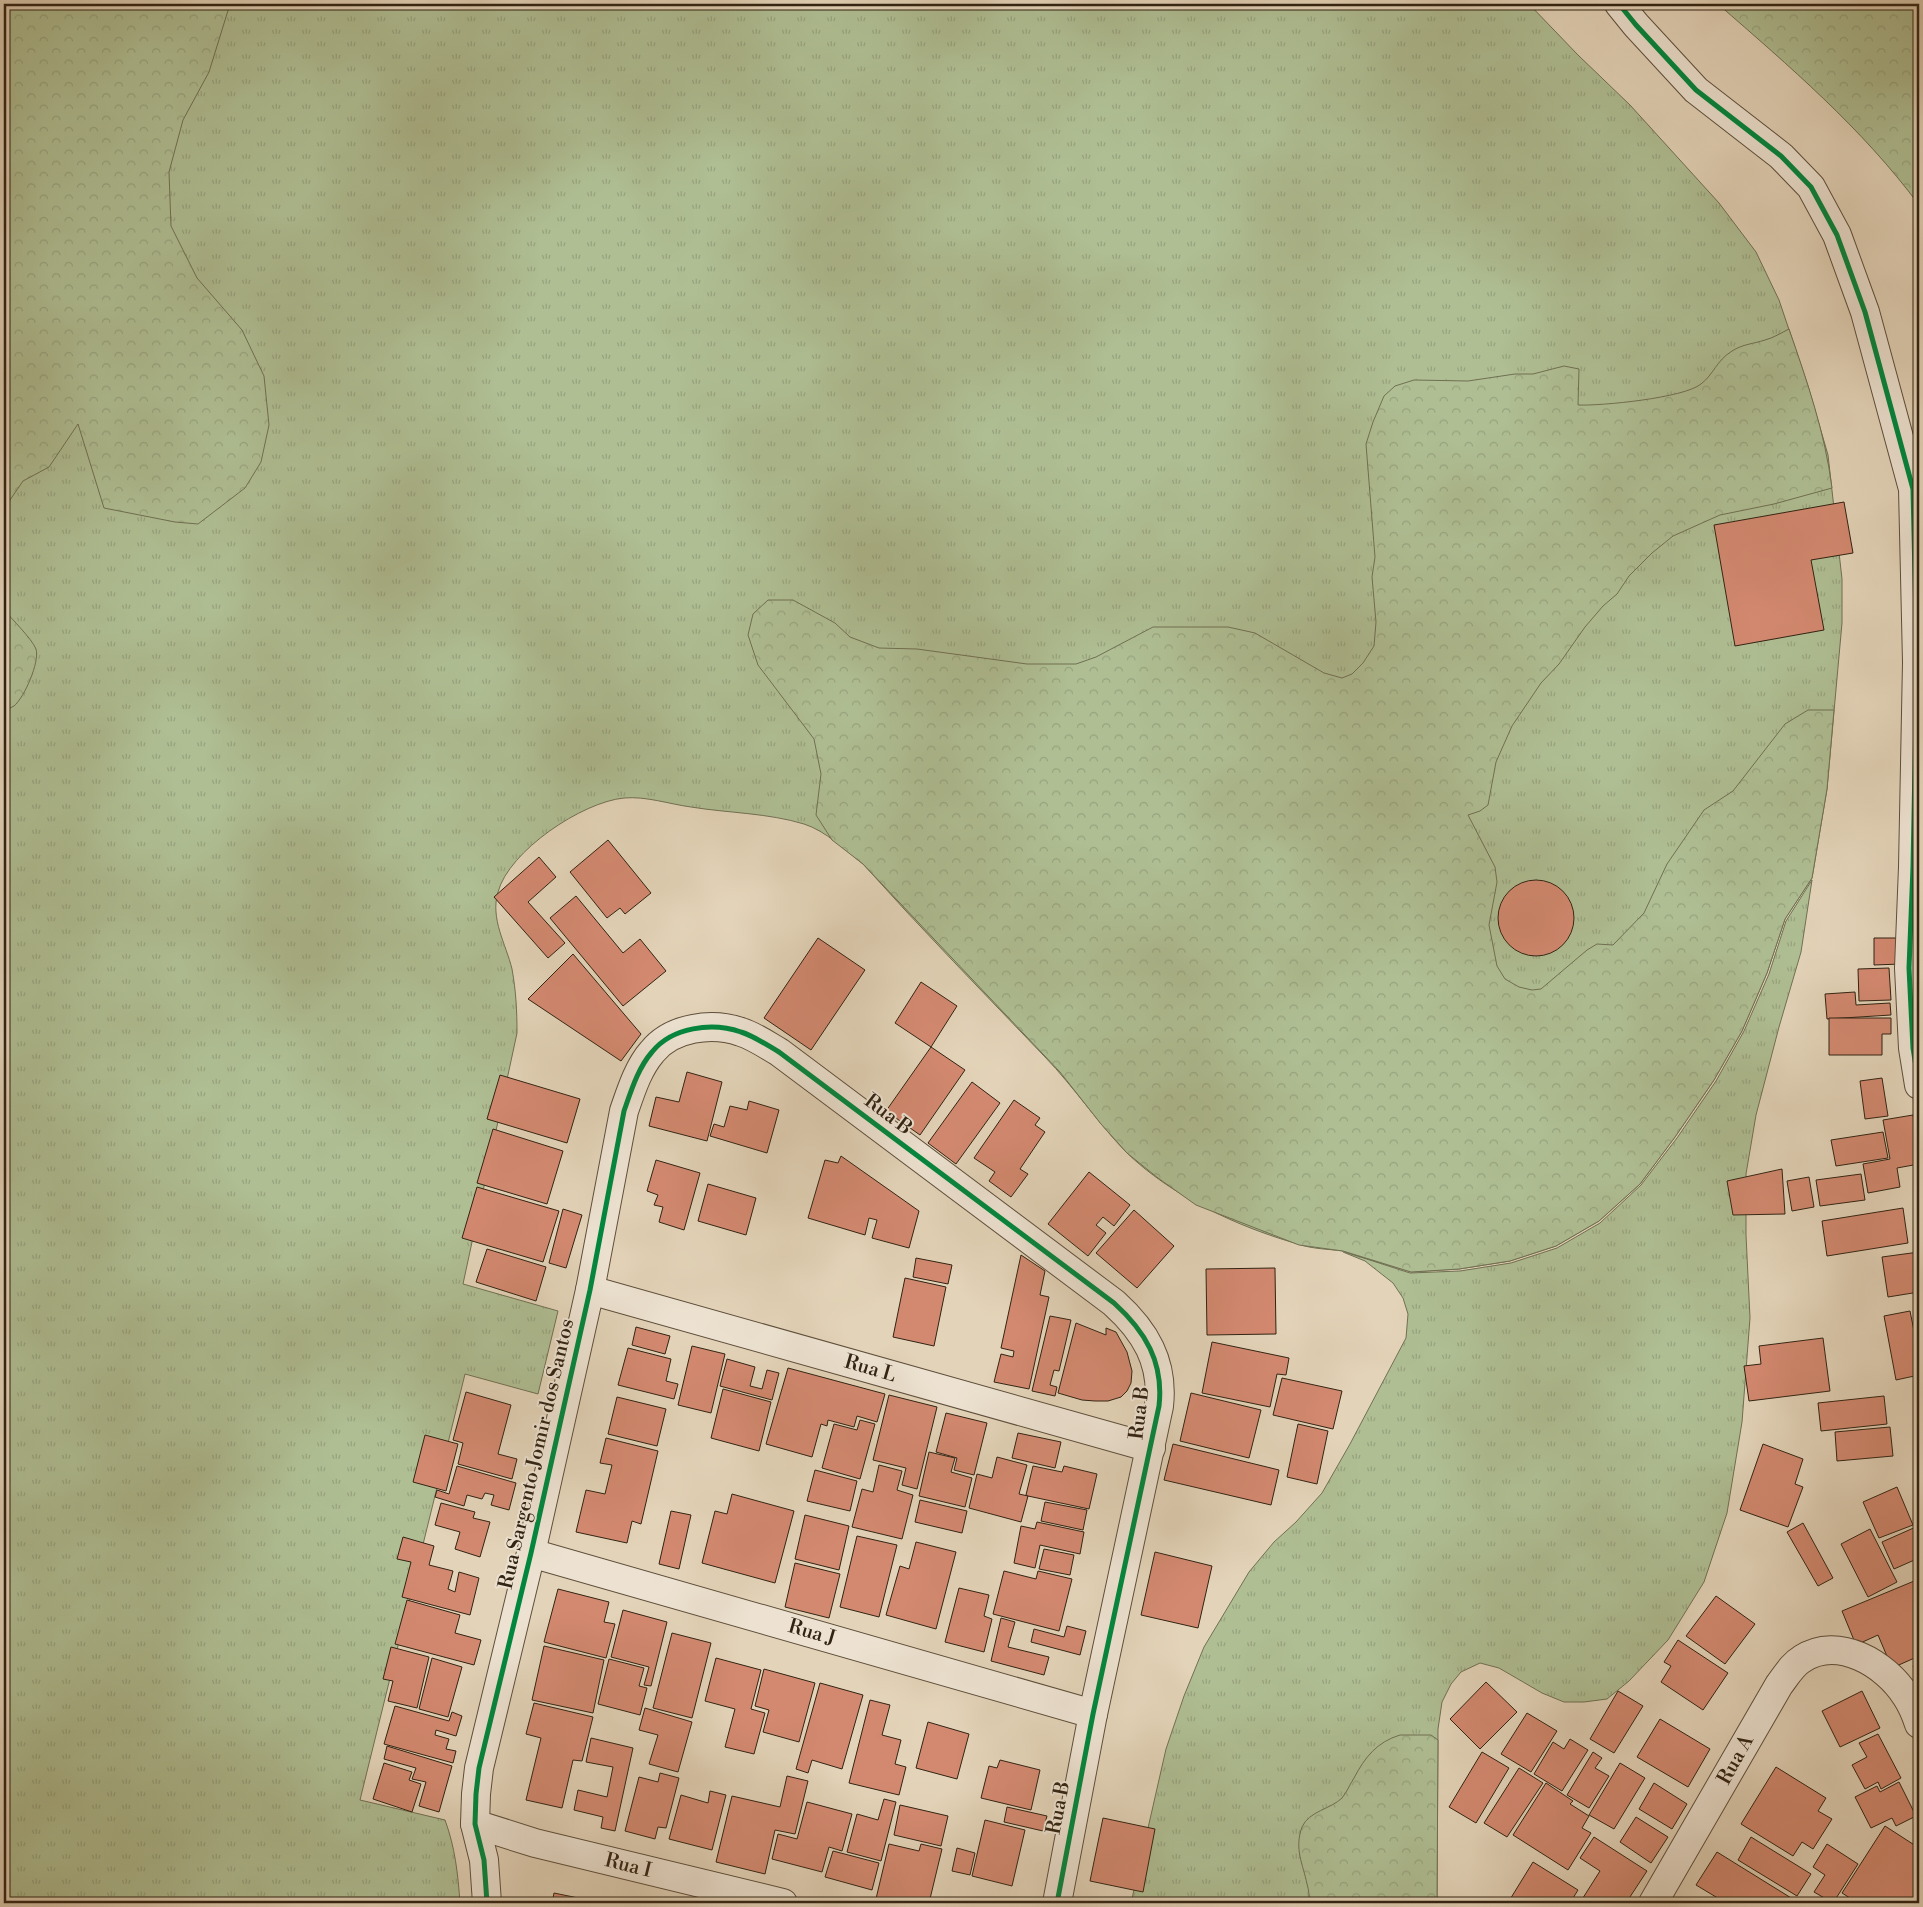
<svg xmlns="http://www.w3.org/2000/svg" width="1923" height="1907" font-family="'Libre Bodoni',serif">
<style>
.grass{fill:url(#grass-tufts);stroke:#707053}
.forest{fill:url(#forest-crowns);stroke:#707053}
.building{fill:#d38970;stroke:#312313}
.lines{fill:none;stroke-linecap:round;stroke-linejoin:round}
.minor-casing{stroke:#5e4f3c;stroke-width:30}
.minor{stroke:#ede2d1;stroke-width:28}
.cycleway-casing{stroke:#ede2d1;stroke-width:8}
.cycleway{stroke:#00873e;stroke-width:5}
.labels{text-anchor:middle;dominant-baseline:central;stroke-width:4;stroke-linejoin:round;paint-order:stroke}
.street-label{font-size:20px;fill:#312313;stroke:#ede2d1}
</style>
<defs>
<pattern id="grass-tufts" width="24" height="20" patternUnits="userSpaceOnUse" patternTransform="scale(1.25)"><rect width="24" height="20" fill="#afbe93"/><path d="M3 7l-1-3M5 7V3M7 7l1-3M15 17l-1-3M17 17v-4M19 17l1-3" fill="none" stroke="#97a37e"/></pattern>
<pattern id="forest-crowns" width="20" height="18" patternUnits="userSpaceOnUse" patternTransform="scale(1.25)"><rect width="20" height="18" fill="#afbe93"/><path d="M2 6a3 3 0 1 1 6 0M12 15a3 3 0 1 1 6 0" fill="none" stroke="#97a37e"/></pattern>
</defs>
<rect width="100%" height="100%" fill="#e3d3b8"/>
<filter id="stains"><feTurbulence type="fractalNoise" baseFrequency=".004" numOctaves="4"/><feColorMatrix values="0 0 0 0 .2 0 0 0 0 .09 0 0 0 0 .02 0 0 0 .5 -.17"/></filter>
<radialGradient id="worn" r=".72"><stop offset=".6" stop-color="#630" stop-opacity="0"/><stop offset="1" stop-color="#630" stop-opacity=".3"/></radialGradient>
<path class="grass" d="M4 4H1529L1578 55 1630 105 1719 203 1756 252 1779 300 1808 386 1828 455 1842 579V623L1827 789 1812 878 1785 919 1767 973 1742 1031 1714 1080 1675 1137 1640 1184 1599 1221 1556 1246 1510 1261 1459 1269 1411 1272 1345 1252 1410 1273 1460 1271 1511 1263 1557 1248 1600 1223 1641 1185 1677 1138 1716 1081 1744 1031 1769 974 1786 921 1812 880 1801 952 1779 1027 1756 1115 1746 1174V1235L1750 1318 1742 1422 1727 1513 1704 1582 1668 1640 1629 1681 1607 1699 1584 1702H1564L1542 1693 1499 1668 1480 1663 1461 1672 1451 1684 1442 1702 1438 1729 1437 1903H1131L1166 1749 1184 1696 1204 1647 1249 1572 1274 1542 1296 1522 1322 1493 1350 1444 1406 1338 1408 1314 1403 1298 1393 1283 1365 1261 1343 1252V1251C1328 1249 1312 1249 1298 1244 1238 1227 1171 1196 1126 1152 1097 1122 1074 1087 1045 1057 984 993 922 930 863 864 845 850 826 831 804 824 768 813 728 813 691 807 669 804 646 796 624 798 582 802 509 851 498 892 490 919 506 944 512 969 516 991 517 1011 517 1033L463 1284 558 1311 538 1394 465 1374 360 1800 445 1820C455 1847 458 1874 460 1903H4Z"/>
<g class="forest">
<path d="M4 4H230L209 72 183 120 169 172 171 226 197 278 242 330 264 376 269 425 261 462 245 488 198 524 175 522 104 508 78 424 49 467 23 481 10 500 4 519Z"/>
<path d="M1718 4H1919V205C1862 128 1789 66 1718 4Z"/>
<path d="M1789 329C1807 381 1825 433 1832 488L1774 504 1720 515 1673 536 1652 553 1629 576 1617 594 1603 606 1585 627 1559 664 1541 683 1512 726 1496 762 1488 805 1480 811 1468 815 1495 867 1497 882 1489 925 1497 966 1505 979 1519 987 1532 990 1541 989 1587 950 1597 944 1613 945 1644 913 1667 864 1704 810 1733 791 1785 724 1808 710H1834L1827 789 1812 878 1785 919 1767 973 1742 1031 1714 1080 1675 1137 1640 1184 1599 1221 1556 1246 1510 1261 1459 1269 1411 1272 1343 1251 1299 1245 1196 1205 1158 1178 1127 1153 1101 1124 1060 1072 863 864 832 840 816 815 821 774 814 739 758 665 748 635 753 614 768 600H793L835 623 850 637 879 648 917 649 1027 664H1076L1096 657 1153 627H1228L1255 633 1324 673 1342 678 1352 674 1363 663 1374 646 1376 622 1372 577 1375 557 1366 444 1373 422 1384 396 1395 386 1414 380 1468 381 1515 374H1533L1564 366 1579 369 1578 405C1601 406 1684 398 1701 384 1714 374 1716 361 1732 351 1743 344 1753 344 1765 340 1773 338 1781 333 1789 329Z"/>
<path d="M4 610C11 618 32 639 36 649 40 662 24 698 14 706 11 708 7 709 4 711Z"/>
<path d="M1400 1735H1431L1438 1740 1437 1903H1310C1309 1897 1309 1890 1307 1884 1303 1864 1294 1849 1302 1827 1309 1811 1331 1809 1342 1798 1347 1792 1350 1784 1354 1778 1365 1757 1377 1742 1400 1735Z"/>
</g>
<g class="building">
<path d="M1844 502 1853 553 1811 560 1824 630 1735 646 1714 525Z"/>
<path d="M608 840 651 893 625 914 620 908 607 918 570 872Z"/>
<path d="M539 857 556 877 528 902 565 943 548 958 494 897Z"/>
<circle cx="1536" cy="918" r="38"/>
<path d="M576 896 623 953 640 939 666 971 623 1006 550 918Z"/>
<path d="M818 938 865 970 811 1050 764 1018Z"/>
<path d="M1874 938H1901V964L1874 965Z"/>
<path d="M573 954 641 1034 621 1061 528 999Z"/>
<path d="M1889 968 1891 1000 1859 1001 1858 969Z"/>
<path d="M921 982 957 1006 931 1047 895 1023Z"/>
<path d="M1855 992 1856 1005 1890 1003 1891 1015 1827 1019 1825 994Z"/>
<path d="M1829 1018H1891V1034H1882V1055H1829Z"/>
<path d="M931 1047 965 1070 920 1135 886 1111Z"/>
<path d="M687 1072 722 1082 707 1141 649 1126 656 1097 679 1102Z"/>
<path d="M500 1075 580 1099 567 1143 487 1119Z"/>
<path d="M1882 1078 1888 1116 1865 1119 1860 1081Z"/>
<path d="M972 1082 1000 1103 956 1164 928 1143Z"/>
<path d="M1014 1100 1040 1118 1035 1125 1045 1132 1020 1169 1028 1174 1011 1197 989 1181 995 1172 974 1158Z"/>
<path d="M749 1101 779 1110 767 1153 710 1136 714 1124 724 1127 730 1106 747 1110Z"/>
<path d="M1913 1115 1919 1148V1164L1897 1168 1900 1187 1868 1193 1863 1164 1890 1159 1883 1120Z"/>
<path d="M493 1129 563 1151 547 1204 477 1183Z"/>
<path d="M1883 1132 1888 1158 1836 1166 1831 1140Z"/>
<path d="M841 1156 919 1211 909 1248 872 1238 877 1220 869 1218 865 1235 808 1218 825 1160 838 1163Z"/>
<path d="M656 1160 700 1173 684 1230 659 1222 663 1207 654 1205 658 1195 647 1191Z"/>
<path d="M1782 1169 1785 1214 1733 1215 1727 1181Z"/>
<path d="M1089 1172 1130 1205 1114 1226 1103 1217 1096 1225 1106 1233 1088 1256 1048 1224Z"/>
<path d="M1861 1174 1865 1200 1820 1206 1816 1180Z"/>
<path d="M1809 1177 1814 1207 1792 1211 1787 1181Z"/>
<path d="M708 1184 756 1198 746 1235 698 1221Z"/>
<path d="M477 1187 559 1211 543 1262 462 1238Z"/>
<path d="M1903 1208 1908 1243 1827 1256 1822 1221Z"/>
<path d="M563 1209 582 1215 566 1268 549 1263Z"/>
<path d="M1134 1210 1174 1246 1137 1288 1096 1253Z"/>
<path d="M487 1249 546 1267 536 1301 476 1282Z"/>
<path d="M1919 1252V1292L1888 1297 1882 1257Z"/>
<path d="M1021 1255 1045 1271 1040 1295 1049 1297 1029 1389 994 1382 1001 1354 1013 1357 1014 1351 1001 1348Z"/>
<path d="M916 1258 952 1265 948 1284 913 1277Z"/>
<path d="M1275 1268 1276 1334 1207 1335 1206 1269Z"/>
<path d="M905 1278 946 1287 934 1346 893 1337Z"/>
<path d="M1910 1311 1919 1356V1375L1896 1380 1884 1316Z"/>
<path d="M1050 1316 1071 1320 1059 1371 1054 1370 1050 1385 1057 1387 1055 1396 1032 1391Z"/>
<path d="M1076 1323 1106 1335V1328L1116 1332 1127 1352 1132 1371 1131 1383 1127 1391 1121 1397 1108 1401H1095L1082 1400 1058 1393Z"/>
<path d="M636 1327 670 1336 665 1354 632 1345Z"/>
<path d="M1823 1338 1830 1391 1749 1401 1744 1366 1761 1364 1759 1346Z"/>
<path d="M1212 1342 1289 1358 1286 1375 1277 1374 1270 1407 1202 1393Z"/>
<path d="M692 1346 725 1354 711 1413 678 1405Z"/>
<path d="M628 1348 671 1359 666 1381 678 1384 674 1399 618 1385Z"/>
<path d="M727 1359 755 1367 750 1386 762 1389 767 1370 779 1373 772 1400 720 1386Z"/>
<path d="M788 1368 885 1394 877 1422 857 1416 854 1427 828 1420 827 1426 821 1424 812 1457 766 1444Z"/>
<path d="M1282 1378 1342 1391 1333 1429 1273 1415Z"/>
<path d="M723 1389 771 1402 759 1451 711 1438Z"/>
<path d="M466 1392 511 1405 498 1454 517 1459 512 1479 458 1464 463 1443 453 1440Z"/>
<path d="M1191 1393 1261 1410 1249 1458 1180 1441Z"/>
<path d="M889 1395 937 1407 917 1489 902 1485 906 1468 873 1460Z"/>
<path d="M1884 1396 1887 1424 1821 1431 1818 1403Z"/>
<path d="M617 1397 666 1409 657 1446 608 1434Z"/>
<path d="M946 1413 987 1423 974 1475 954 1470 957 1458 936 1452Z"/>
<path d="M860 1420 875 1424 860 1479 822 1468 834 1424 857 1430Z"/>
<path d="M1298 1424 1328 1431 1317 1484 1287 1477Z"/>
<path d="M1890 1427 1893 1456 1837 1461 1835 1432Z"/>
<path d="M1018 1433 1061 1442 1055 1468 1012 1458Z"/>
<path d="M425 1435 458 1444 446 1491 413 1482Z"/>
<path d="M606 1438 658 1451 641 1524 632 1521 627 1543 576 1532 586 1490 605 1494 612 1465 600 1463Z"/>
<path d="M1173 1444 1279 1470 1271 1505 1164 1480Z"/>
<path d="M1763 1444 1803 1459 1795 1484 1803 1487 1788 1527 1740 1510Z"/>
<path d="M929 1452 955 1458 951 1472 972 1478 965 1507 919 1496Z"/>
<path d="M997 1457 1027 1465 1019 1494 1028 1496 1021 1522 969 1508 977 1474 992 1478Z"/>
<path d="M879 1465 902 1471 897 1490 913 1495 902 1539 852 1527 862 1489 873 1492Z"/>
<path d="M457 1466 516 1483 509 1510 491 1505 494 1495 485 1493 482 1499 467 1495 464 1506 435 1497 437 1490 449 1494Z"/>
<path d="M1033 1466 1062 1472 1064 1466 1097 1474 1089 1509 1028 1496 1026 1495Z"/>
<path d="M815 1470 857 1481 850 1511 807 1501Z"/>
<path d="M1897 1487 1913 1525 1879 1538 1863 1502Z"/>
<path d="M732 1494 794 1511 775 1583 702 1563 715 1511 727 1514Z"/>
<path d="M920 1500 967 1511 962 1533 915 1522Z"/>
<path d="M1045 1502 1087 1510 1083 1530 1041 1521Z"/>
<path d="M441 1503 475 1512 473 1518 490 1522 480 1557 455 1549 460 1532 435 1525Z"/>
<path d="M671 1511 691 1515 679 1569 659 1564Z"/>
<path d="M805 1515 849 1526 839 1570 795 1559Z"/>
<path d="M1037 1522 1084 1532 1080 1554 1040 1545 1035 1568 1014 1563 1021 1526 1035 1529Z"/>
<path d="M1803 1523 1833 1578 1818 1586 1787 1532Z"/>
<path d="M1918 1526 1919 1530V1558L1894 1569 1882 1542Z"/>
<path d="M1870 1529 1897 1582 1868 1597 1841 1544Z"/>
<path d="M857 1536 897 1545 879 1617 840 1607Z"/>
<path d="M403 1537 434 1546 429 1565 453 1571 448 1589 455 1592 459 1572 479 1578 470 1615 402 1597 411 1562 397 1559Z"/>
<path d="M916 1542 956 1552 936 1629 886 1615 900 1566 909 1569Z"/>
<path d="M1044 1549 1074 1555 1070 1575 1039 1569Z"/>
<path d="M1155 1552 1212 1566 1198 1628 1141 1615Z"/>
<path d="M795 1563 840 1574 829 1618 785 1607Z"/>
<path d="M1004 1571 1036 1579 1038 1571 1072 1579 1059 1631 993 1614Z"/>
<path d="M1919 1579V1656L1892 1668 1878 1635 1856 1645 1842 1611Z"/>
<path d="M959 1588 989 1595 984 1616 992 1619 984 1652 945 1642Z"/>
<path d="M558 1589 609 1602 604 1622 615 1624 606 1658 544 1642Z"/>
<path d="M1716 1596 1755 1624 1725 1664 1686 1636Z"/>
<path d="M407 1600 460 1615 455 1633 481 1640 474 1665 395 1644Z"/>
<path d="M623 1610 667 1622 651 1686 644 1685 649 1667 611 1657Z"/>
<path d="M1001 1618 1015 1622 1008 1647 1049 1657 1044 1675 991 1661Z"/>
<path d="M1067 1626 1086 1631 1080 1655 1031 1642 1034 1629 1064 1637Z"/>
<path d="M672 1633 711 1643 692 1718 653 1708Z"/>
<path d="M1678 1640 1728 1673 1703 1710 1661 1682 1671 1666 1664 1662Z"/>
<path d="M544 1646 604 1660 593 1713 532 1700Z"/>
<path d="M391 1647 429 1657 417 1708 388 1701 393 1681 383 1679Z"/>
<path d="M432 1658 462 1667 448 1717 419 1709Z"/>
<path d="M716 1658 761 1670 751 1709 765 1713 754 1754 725 1747 735 1709 705 1701Z"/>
<path d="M609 1659 644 1668 639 1686 647 1688 640 1715 598 1704Z"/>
<path d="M1919 1664V1683L1913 1666Z"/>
<path d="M764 1669 815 1683 799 1742 763 1732 769 1710 755 1706Z"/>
<path d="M1486 1682 1517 1712 1480 1749 1450 1719Z"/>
<path d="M820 1683 863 1695 842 1769 812 1760 808 1773 796 1769Z"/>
<path d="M1618 1691 1643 1706 1614 1753 1590 1739Z"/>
<path d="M1862 1691 1880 1728 1840 1747 1822 1711Z"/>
<path d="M870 1700 890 1705 882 1735 901 1740 895 1764 906 1767 899 1795 849 1783Z"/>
<path d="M534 1703 593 1717 582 1761 573 1760 562 1808 526 1800 541 1738 526 1734Z"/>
<path d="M395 1706 449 1721 452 1712 462 1716 456 1736 436 1730 435 1735 449 1739 446 1749 456 1751 453 1763 384 1744Z"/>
<path d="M645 1708 692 1722 678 1772 649 1764 658 1735 639 1730Z"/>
<path d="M1527 1713 1557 1731 1531 1772 1501 1754Z"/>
<path d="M1660 1719 1710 1749 1688 1787 1637 1757Z"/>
<path d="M928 1722 969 1734 957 1779 916 1768Z"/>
<path d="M1878 1734 1901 1778 1881 1789 1878 1782 1865 1789 1852 1765 1867 1757 1859 1743Z"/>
<path d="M591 1738 633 1748 615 1831 601 1828 603 1817 574 1810 578 1790 607 1797 613 1767 586 1762Z"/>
<path d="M1570 1739 1588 1750 1562 1791 1534 1774 1553 1742 1564 1749Z"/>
<path d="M387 1746 452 1766 439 1812 419 1806 426 1782 412 1779 416 1768 384 1759Z"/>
<path d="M1482 1752 1509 1768 1476 1823 1449 1807Z"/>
<path d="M1593 1752 1602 1758 1595 1768 1609 1776 1589 1808 1567 1795Z"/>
<path d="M1000 1760 1040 1770 1031 1810 981 1798 989 1766 997 1768Z"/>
<path d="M384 1763 412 1772 409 1780 421 1784 412 1812 373 1799Z"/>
<path d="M1620 1763 1645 1778 1614 1829 1589 1815Z"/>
<path d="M1776 1767 1826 1798 1818 1811 1832 1819 1813 1849 1802 1842 1793 1856 1741 1824Z"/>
<path d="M1519 1768 1543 1783 1507 1837 1484 1823Z"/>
<path d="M660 1773 679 1778 666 1828 658 1827 655 1839 625 1831 639 1777 658 1782Z"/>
<path d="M787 1776 808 1781 795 1834 775 1830 765 1874 716 1862 732 1796 780 1807Z"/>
<path d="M1899 1782 1916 1816 1896 1826 1892 1818 1871 1828 1855 1797 1877 1786 1880 1792Z"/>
<path d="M1546 1783 1573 1801 1570 1804 1589 1816 1582 1828 1591 1833 1568 1870 1513 1835Z"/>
<path d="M1654 1783 1687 1804 1672 1829 1639 1809Z"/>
<path d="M710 1791 726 1795 712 1850 669 1839 681 1795 708 1803Z"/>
<path d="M884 1799 896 1802 881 1861 847 1852 857 1814 878 1820Z"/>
<path d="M807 1802 852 1814 842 1851 829 1847 822 1872 772 1859 778 1834 797 1839Z"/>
<path d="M900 1805 948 1816 941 1846 894 1835Z"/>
<path d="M1007 1807 1047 1816 1043 1831 1004 1822Z"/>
<path d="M1636 1817 1668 1837 1651 1863 1620 1842Z"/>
<path d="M1103 1818 1155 1829 1143 1892 1090 1881Z"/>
<path d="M985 1820 1025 1830 1012 1886 972 1876Z"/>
<path d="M1885 1826 1919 1848V1894L1913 1903H1872L1866 1899 1863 1903H1858L1842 1893Z"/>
<path d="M1594 1837 1647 1871 1626 1903H1585L1581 1901 1600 1871 1580 1858Z"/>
<path d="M1751 1837 1811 1874 1797 1896 1738 1860Z"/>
<path d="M889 1844 919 1851 921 1844 942 1849 929 1903H875Z"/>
<path d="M1827 1844 1858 1864 1833 1903 1814 1892 1825 1875 1813 1867Z"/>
<path d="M957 1848 975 1853 970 1875 952 1871Z"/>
<path d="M833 1851 879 1863 872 1890 825 1877Z"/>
<path d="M1717 1852 1796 1901 1795 1903H1726L1696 1885Z"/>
<path d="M1533 1862 1578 1890 1570 1903H1513L1509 1901Z"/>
<path d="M554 1893 588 1900 587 1903H552Z"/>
</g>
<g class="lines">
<g class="minor-casing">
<g id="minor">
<path d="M1619 4 1636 25 1696 90 1781 156 1811 187 1837 235 1865 312 1913 489 1917 662 1913 867 1909 968 1913 1048 1919 1085"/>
<path d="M590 1290 1151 1448"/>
<path d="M531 1553 1093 1714"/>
<path d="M475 1824 535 1843 783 1903"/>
<path d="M487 1903 484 1860 475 1824 476 1794 479 1768 531 1553 590 1290 624 1111C631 1091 638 1068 652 1052 672 1027 712 1022 741 1032 754 1036 767 1045 779 1052L1114 1303C1145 1331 1164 1362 1159 1406L1093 1714 1057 1903"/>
<path d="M1653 1903 1779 1685C1786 1676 1792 1665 1802 1659 1838 1635 1886 1664 1906 1696 1912 1705 1916 1715 1919 1724"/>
</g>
</g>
<use href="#minor" class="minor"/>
<g class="cycleway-casing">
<g id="cycleway">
<path d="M1619 4 1636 25 1696 90 1781 156 1811 187 1837 235 1865 312 1913 489 1917 662 1913 867 1909 968 1913 1048 1919 1085"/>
<path d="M487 1903 484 1860 475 1824 476 1794 479 1768 531 1553 590 1290 624 1111C631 1091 638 1068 652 1052 672 1027 712 1022 741 1032 754 1036 767 1045 779 1052L1114 1303C1145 1331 1164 1362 1159 1406L1093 1714 1057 1903"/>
</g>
</g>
<use href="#cycleway" class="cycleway"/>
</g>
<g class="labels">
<g class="street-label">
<text transform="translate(888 1115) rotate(37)">Rua B</text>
<text transform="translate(870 1369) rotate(16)">Rua L</text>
<text transform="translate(1140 1413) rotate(-83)">Rua B</text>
<text transform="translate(537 1454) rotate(-77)">Rua Sargento Jomir dos Santos</text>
<text transform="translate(812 1633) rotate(16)">Rua J</text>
<text transform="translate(1736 1760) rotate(-61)">Rua A</text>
<text transform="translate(1059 1808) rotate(-79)">Rua B</text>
<text transform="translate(628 1866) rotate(14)">Rua I</text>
</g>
</g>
<rect width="1923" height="1907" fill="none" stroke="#e3d3b8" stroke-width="20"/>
<rect x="5" y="5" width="1913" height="1897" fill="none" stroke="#312313" stroke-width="2.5"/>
<rect x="10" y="10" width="1903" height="1887" fill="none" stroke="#312313"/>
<rect width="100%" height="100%" filter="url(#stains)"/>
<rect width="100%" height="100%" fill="url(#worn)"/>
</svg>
